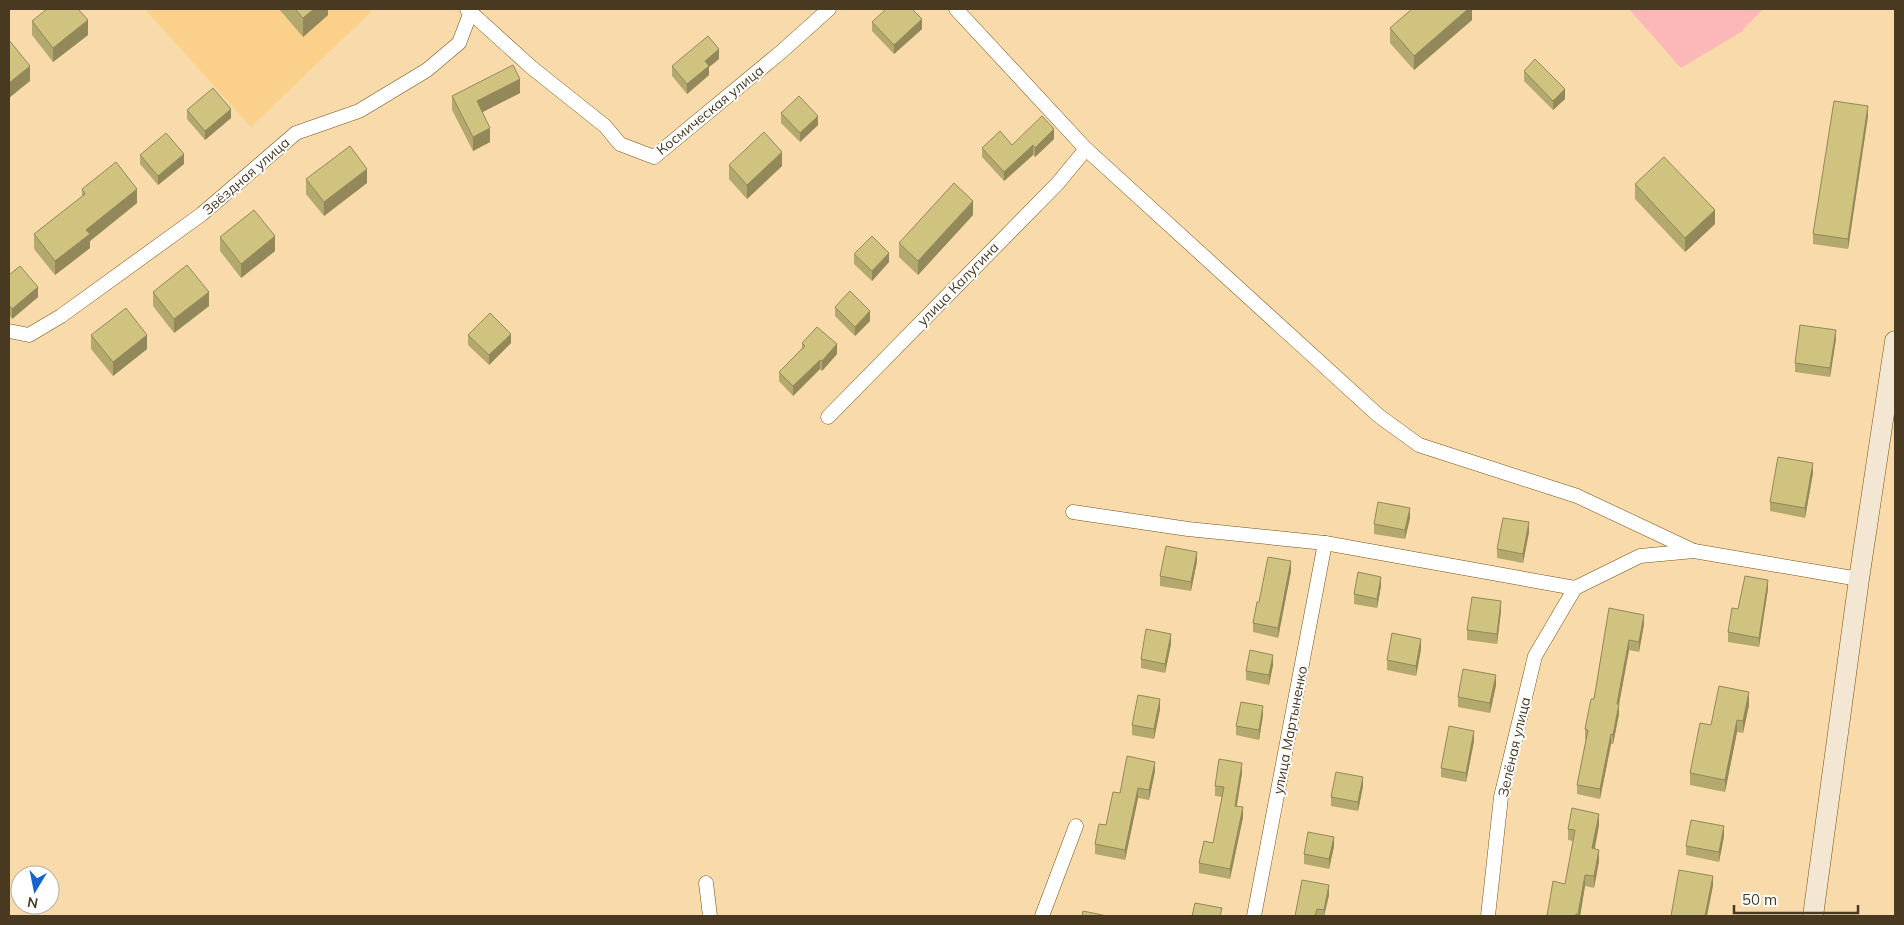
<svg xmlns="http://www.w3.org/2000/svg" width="1904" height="925" font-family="Mulish,sans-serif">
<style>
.built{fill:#fbd08b}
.green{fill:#fcb8b8}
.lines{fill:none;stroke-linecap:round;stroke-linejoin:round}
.minor-casing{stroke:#765414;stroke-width:15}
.secondary-casing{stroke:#765414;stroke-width:21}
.minor{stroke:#fff;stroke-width:14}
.secondary{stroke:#f3e6d2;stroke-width:20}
.wall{fill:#b3a86d}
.shaded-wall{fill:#928859}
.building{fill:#d0c37f;stroke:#928859}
.labels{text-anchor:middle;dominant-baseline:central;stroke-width:4;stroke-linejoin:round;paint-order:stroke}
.street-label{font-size:14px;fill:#493920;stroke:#fff}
</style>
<rect width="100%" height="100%" fill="#f9daaa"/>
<path class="built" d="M145 9H374L251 127Z"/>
<path class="green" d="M1629 9H1763L1741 32 1681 68Z"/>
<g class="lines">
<g class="minor-casing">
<g id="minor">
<path d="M467 9 531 67 605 126 620 144 654 157 781 52 829 9"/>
<path d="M956 9 1086 149 1379 416 1419 445 1577 496 1694 551"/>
<path d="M9 331 29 335 61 316 202 214 296 133 359 111 427 70 459 43 472 9"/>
<path d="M828 417 1058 183 1086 149"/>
<path d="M1073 512 1188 529 1325 543 1575 588 1640 556 1694 551 1859 579"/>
<path d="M706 883 710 916"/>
<path d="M1042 916 1076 826"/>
<path d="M1254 916 1325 543"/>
<path d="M1488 916 1501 797 1535 656 1575 588"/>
</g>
</g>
<g class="secondary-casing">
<path id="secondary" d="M1813 916 1859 579 1895 341"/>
</g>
<use href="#minor" class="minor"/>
<use href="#secondary" class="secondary"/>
</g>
<g class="wall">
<path d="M279 9H328V15L303 37Z"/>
<path d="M1472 9V20L1414 70 1390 43V28Z"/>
<path d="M32 21 88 35 53 62 32 35Z"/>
<path d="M872 22 922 29 894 54 872 31Z"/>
<path d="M719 59 709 67V75L687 94 672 76V66Z"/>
<path d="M1524 71 1565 99 1553 110 1524 81Z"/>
<path d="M520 93 482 112 490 142 473 151 452 110V96Z"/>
<path d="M187 110 231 118 205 140 187 119Z"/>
<path d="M781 113 818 125 800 142 781 123Z"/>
<path d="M1868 116 1848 249 1813 244V234Z"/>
<path d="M1054 139 1035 157 1033 155 1004 181 982 157V148L1012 145Z"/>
<path d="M140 155 184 164 158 185 140 164Z"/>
<path d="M729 165 782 166 747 199 729 179Z"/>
<path d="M306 179 367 183 324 216 306 194Z"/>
<path d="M1635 184 1715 224 1685 252 1635 199Z"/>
<path d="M82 189 137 203 90 241V248L55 275 34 249V234L82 197Z"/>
<path d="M973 215 918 275 899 257V243Z"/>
<path d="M220 237 275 251 241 278 220 251Z"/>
<path d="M854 254 889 262 872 281 854 264Z"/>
<path d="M9 275 38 297 12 319 9 315Z"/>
<path d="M153 292 209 306 174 333 153 306Z"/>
<path d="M835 307 870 321 855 336 835 316Z"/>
<path d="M91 335 147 349 113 376 91 349Z"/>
<path d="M468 335 511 343 489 365 468 345Z"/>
<path d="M1836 339 1830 377 1795 372V363Z"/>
<path d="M802 343 837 354 822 371 820 369 793 396 779 381V372L802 348Z"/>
<path d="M1813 473 1805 518 1770 511V502Z"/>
<path d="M1410 518 1405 539 1374 534V524Z"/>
<path d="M1529 532 1523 563 1497 558V549Z"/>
<path d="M1197 561 1191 591 1160 586V576Z"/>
<path d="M1291 571 1278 638 1253 632V623L1259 602Z"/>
<path d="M1381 586 1377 608 1354 604V594Z"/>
<path d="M1768 589 1759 647 1728 642V632L1738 609Z"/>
<path d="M1609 608 1644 624 1639 652 1629 650 1619 704V714L1613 744H1611L1600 799 1577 794V785L1586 739H1585V729L1594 699Z"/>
<path d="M1501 611 1497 644 1467 640V630Z"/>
<path d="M1171 644 1165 673 1141 668V659Z"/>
<path d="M1421 649 1416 676 1387 670V660Z"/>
<path d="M1273 665 1269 685 1246 680V671Z"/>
<path d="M1496 685 1490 713 1458 707V697Z"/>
<path d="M1749 705 1743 733 1737 732 1725 792 1690 785V773Z"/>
<path d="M1160 709 1154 739 1132 735V725Z"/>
<path d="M1263 715 1259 740 1236 735V726Z"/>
<path d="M1474 741 1466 782 1441 777V768Z"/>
<path d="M1155 771 1149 800 1138 798 1125 860 1095 854V844L1106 825 1120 793Z"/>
<path d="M1242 773 1237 806 1243 817 1230 879 1199 873V863L1213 843 1222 797 1215 796V786Z"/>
<path d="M1363 786 1358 811 1331 806V797Z"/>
<path d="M1599 825 1595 849 1599 861 1594 888 1585 886 1580 916H1547L1565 884 1573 841 1568 840V829Z"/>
<path d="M1724 836 1719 862 1686 855V846Z"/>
<path d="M1334 846 1329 869 1304 864V854Z"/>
<path d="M1329 895 1324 916H1295Z"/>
</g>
<g class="shaded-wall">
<path d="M314 9H328V15L303 37V18Z"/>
<path d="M1468 9H1472V20L1414 70V56Z"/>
<path d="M922 19V29L894 54V45Z"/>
<path d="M88 20V35L53 62V48Z"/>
<path d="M719 49V59L709 67V75L687 94V84L705 61Z"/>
<path d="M30 66V81L9 98V83Z"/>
<path d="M520 79V93L477 115V101Z"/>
<path d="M1565 89V99L1553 110V101Z"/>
<path d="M1868 106V116L1848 249V239Z"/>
<path d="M231 109V118L205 140V131Z"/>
<path d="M818 116V125L800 142V133Z"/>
<path d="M490 128V142L473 151V137Z"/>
<path d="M1054 129V139L1035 157V148Z"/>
<path d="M1033 145V155L1004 181V172Z"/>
<path d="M782 152V166L747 199V185Z"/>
<path d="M184 154V164L158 185V176Z"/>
<path d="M367 169V183L324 216V202Z"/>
<path d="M137 189V203L90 241V248L55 275V261L86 230Z"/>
<path d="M973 201V215L918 275V261Z"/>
<path d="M1715 210V224L1685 252V238Z"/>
<path d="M275 236V251L241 278V264Z"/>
<path d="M889 253V262L872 281V271Z"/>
<path d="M38 287V297L12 319V309Z"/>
<path d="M209 292V306L174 333V319Z"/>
<path d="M870 311V321L855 336V327Z"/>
<path d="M1836 330V339L1830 377V368Z"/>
<path d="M511 334V343L489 365V355Z"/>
<path d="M147 335V349L113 376V362Z"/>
<path d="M837 344V354L822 371V361Z"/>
<path d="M820 360V369L793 396V386Z"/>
<path d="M1813 463V473L1805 518V508Z"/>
<path d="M1410 508V518L1405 539V530Z"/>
<path d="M1529 522V532L1523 563V554Z"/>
<path d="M1197 552V561L1191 591V582Z"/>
<path d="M1291 561V571L1278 638V628Z"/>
<path d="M1381 577V586L1377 608V599Z"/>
<path d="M1768 580V589L1759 647V638Z"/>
<path d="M1501 601V611L1497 644V634Z"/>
<path d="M1644 615V624L1639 652V642Z"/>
<path d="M1171 634V644L1165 673V664Z"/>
<path d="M1421 639V649L1416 676V666Z"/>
<path d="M1629 640V650L1619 704V714L1613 744V735L1617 704Z"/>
<path d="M1273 655V665L1269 685V675Z"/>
<path d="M1496 675V685L1490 713V703Z"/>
<path d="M1749 692V705L1743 733V721Z"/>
<path d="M1160 699V709L1154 739V729Z"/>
<path d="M1263 706V715L1259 740V730Z"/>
<path d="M1737 720V732L1725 792V780Z"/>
<path d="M1474 731V741L1466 782V773Z"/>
<path d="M1611 734V744L1600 799V789Z"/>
<path d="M1155 762V771L1149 800V790Z"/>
<path d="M1242 763V773L1235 815V806Z"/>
<path d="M1363 777V786L1358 811V802Z"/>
<path d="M1138 788V798L1125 860V850Z"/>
<path d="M1243 807V817L1230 879V869Z"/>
<path d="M1599 814V825L1592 860V848Z"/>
<path d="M1724 826V836L1719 862V852Z"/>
<path d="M1334 837V846L1329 869V859Z"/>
<path d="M1599 850V861L1594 888V876Z"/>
<path d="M1585 875V886L1580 916H1578Z"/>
<path d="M1713 876V886L1707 916H1705Z"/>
<path d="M1329 885V895L1324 916V910Z"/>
</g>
<g class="building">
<path d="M47 9H78L88 20 53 48 32 21Z"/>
<path d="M295 9H314L303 18Z"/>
<path d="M886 9H912L922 19 894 45 872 22Z"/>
<path d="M1412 9H1468L1414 56 1390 28Z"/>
<path d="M708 36 719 49 705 61 709 66 687 84 672 66Z"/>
<path d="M9 40 30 66 9 83Z"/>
<path d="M1535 59 1565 89 1553 101 1524 71Z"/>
<path d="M513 65 520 79 477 101 490 128 473 137 452 96Z"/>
<path d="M213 88 231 109 205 131 187 110Z"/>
<path d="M799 96 818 116 800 133 781 113Z"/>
<path d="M1834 101 1868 106 1848 239 1813 234Z"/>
<path d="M1042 116 1054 129 1035 148 1033 145 1004 172 982 148 1000 131 1012 145Z"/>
<path d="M764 132 782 152 747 185 729 165Z"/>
<path d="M166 133 184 154 158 176 140 155Z"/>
<path d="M350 146 367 169 324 202 306 179Z"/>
<path d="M1664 157 1715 210 1685 238 1635 184Z"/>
<path d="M116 162 137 189 86 230 90 234 55 261 34 234 85 194 82 189Z"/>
<path d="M954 183 973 201 918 261 899 243Z"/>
<path d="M254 210 275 236 241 264 220 237Z"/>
<path d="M872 236 889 253 872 271 854 254Z"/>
<path d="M187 265 209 292 174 319 153 292Z"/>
<path d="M20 266 38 287 12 309 9 305V275Z"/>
<path d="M850 291 870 311 855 327 835 307Z"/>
<path d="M126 308 147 335 113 362 91 335Z"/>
<path d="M490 313 511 334 489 355 468 335Z"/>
<path d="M1800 325 1836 330 1830 368 1795 363Z"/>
<path d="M817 327 837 344 822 361 820 360 793 386 779 372 805 346 802 343Z"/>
<path d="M1778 457 1813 463 1805 508 1770 502Z"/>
<path d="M1378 502 1410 508 1405 530 1374 524Z"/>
<path d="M1503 518 1529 522 1523 554 1497 549Z"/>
<path d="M1166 546 1197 552 1191 582 1160 576Z"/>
<path d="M1268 557 1291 561 1278 628 1253 623 1257 602H1259Z"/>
<path d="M1358 572 1381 577 1377 599 1354 594Z"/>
<path d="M1745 576 1768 580 1759 638 1728 632 1732 608 1738 609Z"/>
<path d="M1472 597 1501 601 1497 634 1467 630Z"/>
<path d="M1609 608 1644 615 1639 642 1629 640 1617 704H1619L1613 735 1611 734 1600 789 1577 785 1588 730 1585 729 1591 699H1594Z"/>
<path d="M1146 629 1171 634 1165 664 1141 659Z"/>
<path d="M1392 633 1421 639 1416 666 1387 660Z"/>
<path d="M1250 650 1273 655 1269 675 1246 671Z"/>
<path d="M1463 669 1496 675 1490 703 1458 697Z"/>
<path d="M1719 686 1749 692 1743 721 1737 720 1725 780 1690 773 1700 723 1711 725Z"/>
<path d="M1138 695 1160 699 1154 729 1132 725Z"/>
<path d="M1241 702 1263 706 1259 730 1236 726Z"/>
<path d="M1449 726 1474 731 1466 773 1441 768Z"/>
<path d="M1127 756 1155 762 1149 790 1138 788 1125 850 1095 844 1099 824 1106 825 1113 792 1120 793Z"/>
<path d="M1219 759 1242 763 1235 806 1243 807 1230 869 1199 863 1204 841 1213 843 1224 787 1215 786Z"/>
<path d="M1336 772 1363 777 1358 802 1331 797Z"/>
<path d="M1572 808 1599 814 1592 848 1599 850 1594 876 1585 875 1578 914H1576V916H1547L1553 881 1565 884 1575 830 1568 829Z"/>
<path d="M1691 820 1724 826 1719 852 1686 846Z"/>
<path d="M1308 832 1334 837 1329 859 1304 854Z"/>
<path d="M1679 870 1713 876 1705 916H1671Z"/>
<path d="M1302 880 1329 885 1324 910 1317 909 1315 916H1295Z"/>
<path d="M1195 903 1222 908 1220 916H1192Z"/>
<path d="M1083 911 1107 916H1082Z"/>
</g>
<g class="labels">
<g class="street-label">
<text transform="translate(710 110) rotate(-39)">Космическая улица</text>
<text transform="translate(246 176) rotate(-41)">Звёздная улица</text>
<text transform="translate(958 284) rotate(-46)">улица Калугина</text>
<text transform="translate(1290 730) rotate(-79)">улица Мартыненко</text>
<text transform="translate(1514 747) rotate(-77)">Зелёная улица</text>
</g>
</g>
<rect width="1904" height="925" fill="none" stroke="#493920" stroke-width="20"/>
<g transform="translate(35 890) rotate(190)"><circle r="24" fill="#ffffff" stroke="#b6b0a6"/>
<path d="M0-4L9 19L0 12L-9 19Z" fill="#1764ce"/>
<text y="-8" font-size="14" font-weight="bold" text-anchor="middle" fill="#493920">N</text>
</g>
<path d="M1734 905v8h124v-8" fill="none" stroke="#493920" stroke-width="2.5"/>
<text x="1742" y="905" font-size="15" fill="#493920" stroke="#ffffff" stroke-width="4" paint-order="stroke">50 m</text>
</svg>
